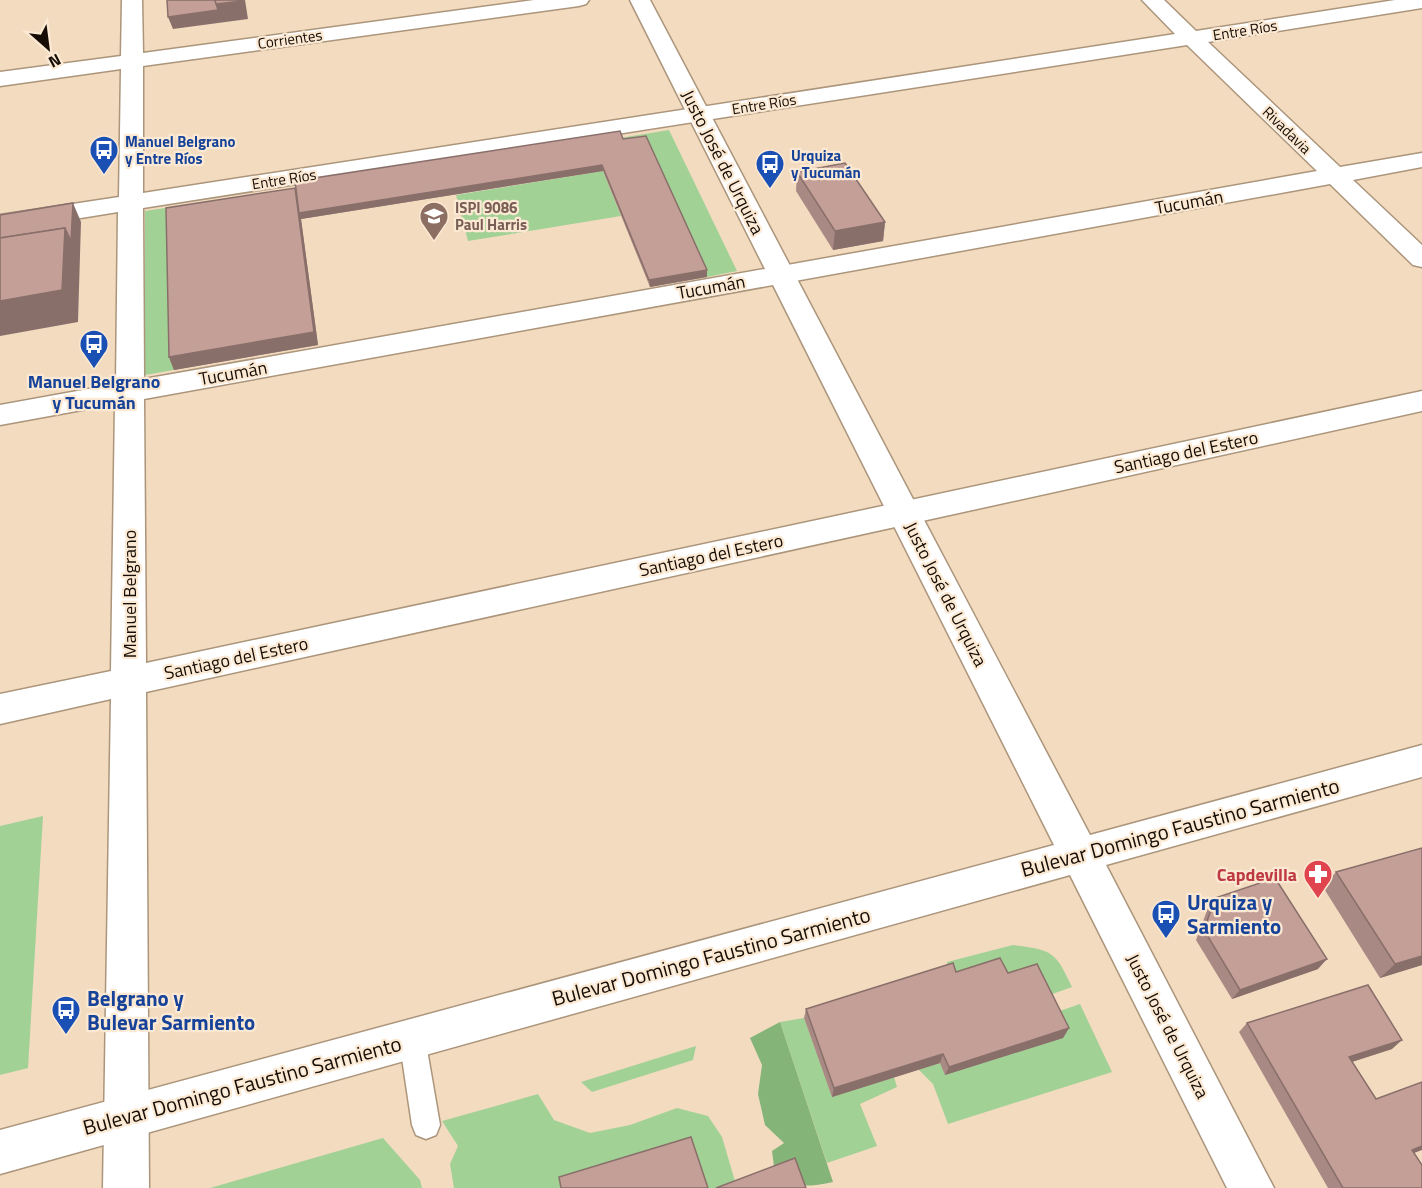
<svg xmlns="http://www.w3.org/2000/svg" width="1422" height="1188" font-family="'Titillium Web',sans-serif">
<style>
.green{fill:#a2d196}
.forest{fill:#84b478}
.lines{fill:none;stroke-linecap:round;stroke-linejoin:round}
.service-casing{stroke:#ab957b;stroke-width:3}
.minor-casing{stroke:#ab957b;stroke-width:3}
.tertiary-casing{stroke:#ab957b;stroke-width:3}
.service{fill:#fff;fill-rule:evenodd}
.minor{fill:#fff;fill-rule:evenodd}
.tertiary{fill:#fff;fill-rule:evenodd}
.wall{fill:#a98983}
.shaded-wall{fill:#896f6a}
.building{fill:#c49f98;stroke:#896f6a;stroke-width:1.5}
.labels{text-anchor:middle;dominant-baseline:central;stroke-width:4.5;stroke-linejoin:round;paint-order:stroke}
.far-street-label{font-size:15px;fill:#150d05;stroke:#fce9d3}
.far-transit-label{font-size:15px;font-weight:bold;fill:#164399;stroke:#fce9d3;text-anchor:start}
.far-education-label{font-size:15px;font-weight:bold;fill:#785e54;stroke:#fce9d3;text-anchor:start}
.street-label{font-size:18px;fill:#150d05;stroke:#fce9d3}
.transit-label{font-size:18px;font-weight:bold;fill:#164399;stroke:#fce9d3}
.health-label{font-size:18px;font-weight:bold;fill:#be3a42;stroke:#fce9d3;text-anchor:end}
.near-street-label{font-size:21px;fill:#150d05;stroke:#fce9d3}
.near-transit-label{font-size:21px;font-weight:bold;fill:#164399;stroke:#fce9d3;text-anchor:start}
</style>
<rect width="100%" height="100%" fill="#f3dbc0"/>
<g class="green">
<path d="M669 130 737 271 707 277 693 246 620 138Z"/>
<path d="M603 171 621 216 468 241 456 195Z"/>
<path d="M297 188 298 201 174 370 145 375V211Z"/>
<path d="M43 816 28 1068 0 1075V826Z"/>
<path d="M1013 945C1053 950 1055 951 1072 987L1044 997 949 973 947 962Z"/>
<path d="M1080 1004 1112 1072 948 1124 933 1084 918 1069 940 1063 946 1075 1051 1014Z"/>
<path d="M804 1018 832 1096 894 1077 897 1087 860 1104 877 1146 827 1163 780 1022Z"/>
<path d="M696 1046 693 1060 592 1092 581 1082Z"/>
<path d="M538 1094 554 1120 590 1133 630 1125 677 1108 708 1116 722 1137 737 1188H454L450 1164 458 1146 442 1121Z"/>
<path d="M383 1138 420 1180 422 1188H210Z"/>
</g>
<path class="forest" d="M780 1022 833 1182C806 1188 799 1187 775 1174L772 1151 784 1143 765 1125 758 1094 762 1065 750 1038Z"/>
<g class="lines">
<g class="service-casing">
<path id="service" d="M412 1025 422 1028 425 1038 440 1125 436 1135 426 1139 416 1135 412 1125 399 1038 402 1028Z"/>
</g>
<g class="minor-casing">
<path id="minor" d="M122 0H142L143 53 534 0H589L586 4 579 6 143 66V193L1175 34 1142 0H1164L1196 31 1395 0H1422V8L1208 42 1340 167 1422 153V167L1353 180 1422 245V267L1413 265 1330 184 144 399 146 663 1422 391V411L146 692 149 1188H103L111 699 0 724V694L111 671 115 404 0 425V405L116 384 118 212 0 231V215L119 197 121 69 0 86V72L121 56ZM1187 45 1317 171 144 379 143 208Z"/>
</g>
<g class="tertiary-casing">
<path id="tertiary" d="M630 0H650L1090 835 1422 745V777L1106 865 1274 1188H1227L1070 875 0 1174V1130L1054 845Z"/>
</g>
<use href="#service" class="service"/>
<use href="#minor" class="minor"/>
<use href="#tertiary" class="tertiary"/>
</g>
<g class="wall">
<path d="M623 139 707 270V277L650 287 603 171 301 219 318 345 174 370 169 357 297 195Z"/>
<path d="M797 172 885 222 883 241 833 250 796 191Z"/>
<path d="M1336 872 1422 965 1380 978 1323 887Z"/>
<path d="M1215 898 1318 969 1232 999 1196 940 1208 908Z"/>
<path d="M956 972 1008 973 1069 1028 1063 1038 945 1075 940 1063 832 1097 804 1018 806 1009Z"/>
<path d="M1247 1023 1392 1049 1352 1062 1376 1099 1414 1153 1422 1188H1328L1239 1032Z"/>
</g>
<g class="shaded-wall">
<path d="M245 0 248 19 173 29 168 17 216 4Z"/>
<path d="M602 165 603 171 301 219 318 345 174 370 169 357 295 188 298 201Z"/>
<path d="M73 203 81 222 78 322 0 336V301L65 228Z"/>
<path d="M885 222 883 241 833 250 835 231Z"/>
<path d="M707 270V277L650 287 649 280Z"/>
<path d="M1422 956V965L1380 978 1395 964Z"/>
<path d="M1327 959 1318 969 1232 999 1240 990Z"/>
<path d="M1069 1028 1063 1038 945 1075 949 1067Z"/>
<path d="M1402 1040 1392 1049 1339 1066 1349 1057Z"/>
<path d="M943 1054 940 1063 832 1097 834 1088Z"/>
<path d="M1422 1146V1150L1401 1158 1412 1150Z"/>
</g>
<g class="building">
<path d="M167 0H215L218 10 168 17Z"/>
<path d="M215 0H243V1L216 4Z"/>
<path d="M620 131 623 139 646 136 707 270 649 280 602 165 299 213 295 181Z"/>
<path d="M845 163 885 222 835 231 797 172Z"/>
<path d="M295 188 314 332 169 357 166 208Z"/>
<path d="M73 203 71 241 65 228 0 238V215Z"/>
<path d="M65 228 62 290 0 301V238Z"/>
<path d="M1422 848V956L1395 964 1336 872Z"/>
<path d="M1275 878 1327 959 1240 990 1204 930 1215 898Z"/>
<path d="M1000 958 1008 973 1037 964 1069 1028 949 1067 943 1054 834 1088 806 1009 953 963 956 972Z"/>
<path d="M1368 985 1402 1040 1349 1057 1376 1099 1422 1082V1146L1412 1150 1422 1165V1188H1343L1247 1023Z"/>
<path d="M691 1137 708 1188H561L559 1177Z"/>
<path d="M795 1158 806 1188H716Z"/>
</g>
<defs>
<g id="bus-pin" transform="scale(1.5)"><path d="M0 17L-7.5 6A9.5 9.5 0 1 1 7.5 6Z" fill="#1a4fb4" stroke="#fce9d3"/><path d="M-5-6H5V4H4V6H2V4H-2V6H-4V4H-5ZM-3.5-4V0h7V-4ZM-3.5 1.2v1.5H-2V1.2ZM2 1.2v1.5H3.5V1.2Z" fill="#fff"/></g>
<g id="school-pin" transform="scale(1.5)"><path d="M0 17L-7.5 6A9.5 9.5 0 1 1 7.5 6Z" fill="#8d6e63" stroke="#fce9d3"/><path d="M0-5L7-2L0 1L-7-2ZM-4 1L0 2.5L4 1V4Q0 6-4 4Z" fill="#fff"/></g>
<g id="pharmacy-pin" transform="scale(1.5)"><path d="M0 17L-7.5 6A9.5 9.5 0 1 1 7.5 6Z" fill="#e0444e" stroke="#fce9d3"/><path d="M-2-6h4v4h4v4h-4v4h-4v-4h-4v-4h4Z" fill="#fff"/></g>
</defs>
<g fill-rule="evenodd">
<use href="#bus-pin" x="104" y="150"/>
<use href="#bus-pin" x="770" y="164"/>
<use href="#school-pin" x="434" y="216"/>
<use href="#bus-pin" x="94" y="344"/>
<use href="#pharmacy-pin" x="1318" y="874"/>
<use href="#bus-pin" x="1166" y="914"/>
<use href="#bus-pin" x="66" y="1010"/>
</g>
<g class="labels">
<g class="far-street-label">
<text transform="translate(1245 30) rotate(-9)">Entre Ríos</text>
<text transform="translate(290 39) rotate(-8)">Corrientes</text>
<text transform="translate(764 104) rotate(-9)">Entre Ríos</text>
<text transform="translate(1287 130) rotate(44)">Rivadavia</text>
<text transform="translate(284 179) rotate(-9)">Entre Ríos</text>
</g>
<g class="far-transit-label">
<text x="125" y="141">Manuel Belgrano<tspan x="125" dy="17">y Entre Ríos</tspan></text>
<text x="791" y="155">Urquiza<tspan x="791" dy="17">y Tucumán</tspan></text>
</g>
<g class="far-education-label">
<text x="455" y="207">ISPI 9086<tspan x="455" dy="17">Paul Harris</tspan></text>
</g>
<g class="street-label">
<text transform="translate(723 162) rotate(63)">Justo José de Urquiza</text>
<text transform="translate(1189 202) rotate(-10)">Tucumán</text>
<text transform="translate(711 287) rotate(-10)">Tucumán</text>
<text transform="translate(233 373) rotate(-10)">Tucumán</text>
<text transform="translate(1186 452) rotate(-12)">Santiago del Estero</text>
<text transform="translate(711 555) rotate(-12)">Santiago del Estero</text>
<text transform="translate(129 594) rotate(-90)">Manuel Belgrano</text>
<text transform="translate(946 594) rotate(63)">Justo José de Urquiza</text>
<text transform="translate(236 658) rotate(-12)">Santiago del Estero</text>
<text transform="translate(1168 1026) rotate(63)">Justo José de Urquiza</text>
</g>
<g class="transit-label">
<text x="94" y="381">Manuel Belgrano<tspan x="94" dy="21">y Tucumán</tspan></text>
</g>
<g class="health-label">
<text x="1297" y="874">Capdevilla</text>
</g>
<g class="near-street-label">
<text transform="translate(1180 827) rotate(-15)">Bulevar Domingo Faustino Sarmiento</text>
<text transform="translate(711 956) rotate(-15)">Bulevar Domingo Faustino Sarmiento</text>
<text transform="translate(242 1085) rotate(-15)">Bulevar Domingo Faustino Sarmiento</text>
</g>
<g class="near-transit-label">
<text x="1187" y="902">Urquiza y<tspan x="1187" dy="24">Sarmiento</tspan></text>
<text x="87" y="998">Belgrano y<tspan x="87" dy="24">Bulevar Sarmiento</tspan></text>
</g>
</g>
<g transform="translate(48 48) rotate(152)" stroke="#fce9d3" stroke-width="4.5" paint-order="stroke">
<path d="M0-4.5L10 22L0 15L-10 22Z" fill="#150d05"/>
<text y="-9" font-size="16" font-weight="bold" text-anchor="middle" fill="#150d05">N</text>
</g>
</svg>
